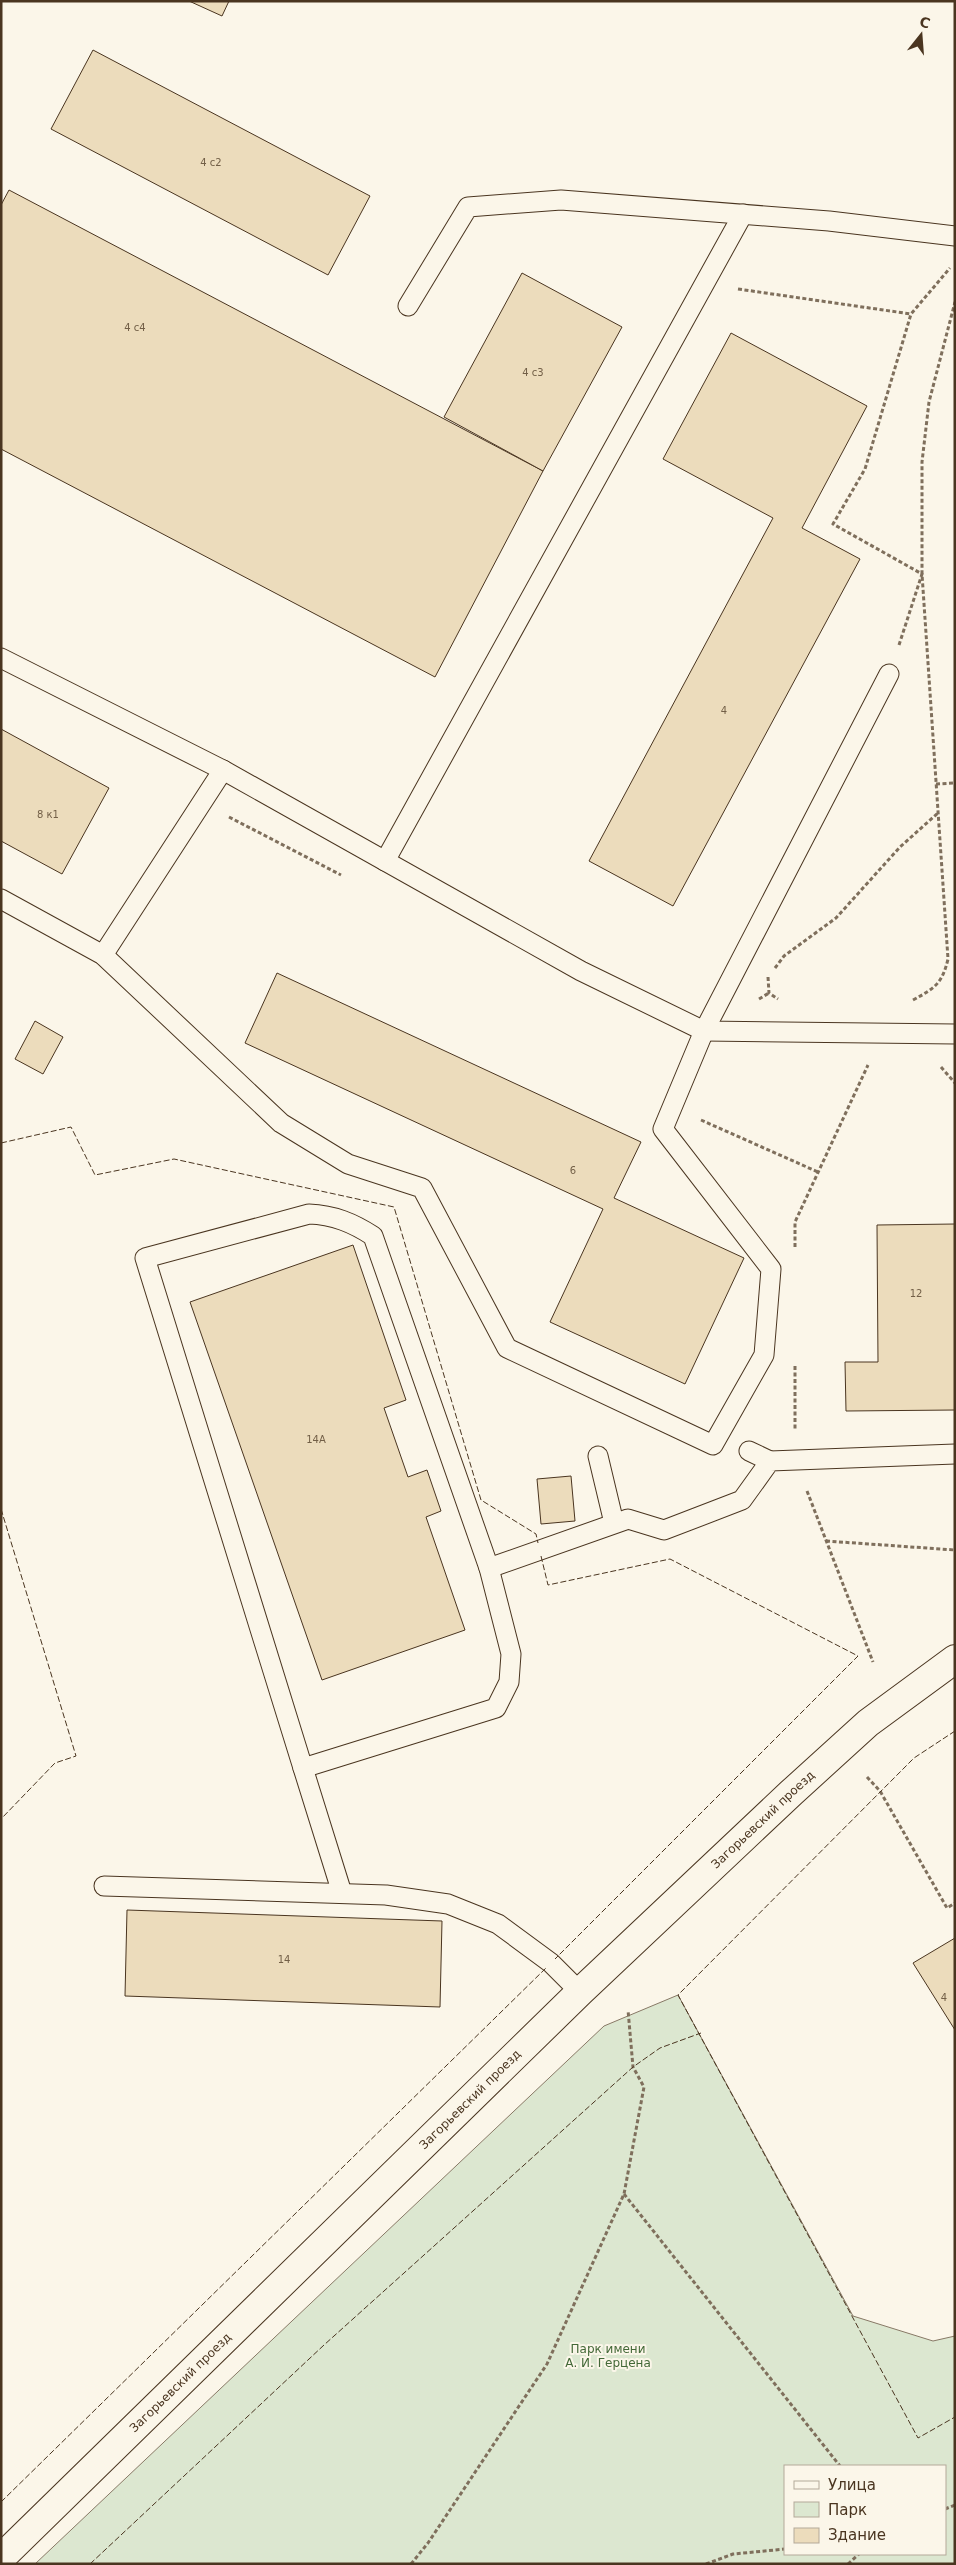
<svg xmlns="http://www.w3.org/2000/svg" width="956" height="2565" font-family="'DejaVu Sans',sans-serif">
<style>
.green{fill:#dce7d0;stroke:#887966;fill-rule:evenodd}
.building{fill:#ecdcbc;stroke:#4a3520}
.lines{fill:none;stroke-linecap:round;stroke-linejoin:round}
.lane-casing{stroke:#4a3520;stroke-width:21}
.street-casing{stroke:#4a3520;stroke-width:30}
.path{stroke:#7f6f5c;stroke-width:3;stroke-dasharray:4 2.5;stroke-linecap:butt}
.lane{stroke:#fbf6e9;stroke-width:19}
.street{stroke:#fbf6e9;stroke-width:28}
.fence{stroke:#4a3520;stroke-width:1;stroke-dasharray:6 2.5;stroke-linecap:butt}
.labels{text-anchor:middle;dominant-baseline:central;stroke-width:4;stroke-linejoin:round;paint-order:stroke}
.number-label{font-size:10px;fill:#725f47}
.street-label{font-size:12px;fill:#4a3520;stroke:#fbf6e9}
.park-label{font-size:12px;fill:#436837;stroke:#fbf6e9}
</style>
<rect width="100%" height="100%" fill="#fbf6e9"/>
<path class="green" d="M678 1995 853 2316 933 2341 955 2336V2564H35L604 2026ZM785 2466H945V2554H785Z"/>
<g class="building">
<path d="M189 1H229L222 16Z"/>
<path d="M93 50 370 196 328 275 51 129Z"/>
<path d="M9 190 543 471 435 677 1 449V205Z"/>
<path d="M522 273 622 327 543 471 444 417Z"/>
<path d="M731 333 867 406 802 528 860 559 673 906 589 861 773 518 663 459Z"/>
<path d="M1 729 109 788 62 874 1 841Z"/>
<path d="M277 973 641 1142 614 1198 744 1258 685 1384 550 1322 603 1209 245 1043Z"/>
<path d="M35 1021 63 1037 43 1074 15 1059Z"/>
<path d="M955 1224V1410L846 1411 845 1362H878L877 1225Z"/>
<path d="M353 1245 406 1400 384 1408 408 1477 427 1470 441 1511 426 1517 465 1630 322 1680 190 1302Z"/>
<path d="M571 1476 575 1521 541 1524 537 1479Z"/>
<path d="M127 1910 442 1921 440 2007 125 1996Z"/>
<path d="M955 1938V2030L913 1963Z"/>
</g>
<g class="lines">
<g class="lane-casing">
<g id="lane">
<path d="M408 306 468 207 561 200 829 221 955 236"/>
<path d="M1 658 223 770"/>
<path d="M385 861 743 214"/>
<path d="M1 899 103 955 281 1123 348 1164 422 1188 507 1348 713 1445 764 1355 771 1269 663 1129 704 1031 889 674"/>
<path d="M103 955 223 770 581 971 704 1031 955 1034"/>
<path d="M309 1214C334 1215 353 1223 373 1236L489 1568 511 1654 509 1682 496 1708 303 1768 145 1258Z"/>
<path d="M749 1451 770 1461"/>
<path d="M598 1456 614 1523"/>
<path d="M489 1568 628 1519 664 1530 742 1500 770 1461 955 1454"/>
<path d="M303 1768 342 1893"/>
<path d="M104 1886 386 1895 448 1904 498 1924 551 1963 580 1992"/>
</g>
</g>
<g class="street-casing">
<g id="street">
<path id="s1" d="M1 2558 580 1992 791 1793 868 1723 955 1659"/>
</g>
</g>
<g class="path">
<path d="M738 289 911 314"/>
<path d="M899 645 922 574 833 524 865 469 911 314 950 268"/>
<path d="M936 784 955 783"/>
<path d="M229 817 341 875"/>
<path d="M775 968 784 956 836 918 900 847 938 813"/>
<path d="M768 977 769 993 778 999"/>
<path d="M759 999 769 993"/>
<path d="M913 1000C935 988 942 984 948 959L922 574V462L929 402 955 302"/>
<path d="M941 1067 955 1083"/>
<path d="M701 1120 818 1172"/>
<path d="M795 1247V1222L868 1065"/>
<path d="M795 1366V1430"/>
<path d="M807 1491 873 1662"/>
<path d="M826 1541 955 1550"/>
<path d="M867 1777 880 1791 947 1908 955 1903"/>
<path d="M624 2194 840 2466"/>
<path d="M945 2509 955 2505"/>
<path d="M411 2564 428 2543 547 2364 624 2194 644 2087 633 2067 628 2010"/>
<path d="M706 2564 733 2554 785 2549"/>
<path d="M848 2564 859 2554"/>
</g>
<use href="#lane" class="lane"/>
<use href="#street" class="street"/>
<g class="fence">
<path d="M1 1143 71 1127 95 1175 174 1159 394 1207 481 1500 536 1534 538 1543"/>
<path d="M1 1509 76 1756 55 1763 1 1819"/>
<path d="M541 1556 548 1585 670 1559 858 1656 555 1959"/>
<path d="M955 1731 914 1758 678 1995 918 2438 955 2417"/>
<path d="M1 2502 546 1968"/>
<path d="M90 2564 324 2345 633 2067 660 2048 701 2033"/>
</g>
</g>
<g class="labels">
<g class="number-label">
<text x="211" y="162">4 с2</text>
<text x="135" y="327">4 с4</text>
<text x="533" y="372">4 с3</text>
<text x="724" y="710">4</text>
<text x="48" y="814">8 к1</text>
<text x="573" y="1170">6</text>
<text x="916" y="1293">12</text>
<text x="316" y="1439">14А</text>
<text x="284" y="1959">14</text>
<text x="944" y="1997">4</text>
</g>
<g class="street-label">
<text stroke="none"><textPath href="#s1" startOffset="1061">Загорьевский проезд</textPath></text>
<text stroke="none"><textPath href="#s1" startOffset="656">Загорьевский проезд</textPath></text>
<text stroke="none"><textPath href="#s1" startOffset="251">Загорьевский проезд</textPath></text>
</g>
<g class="park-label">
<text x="608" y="2349">Парк имени<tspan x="608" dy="14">А. И. Герцена</tspan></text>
</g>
</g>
<rect width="956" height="2565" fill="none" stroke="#4a3520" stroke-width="5"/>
<rect x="784" y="2465" width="162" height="90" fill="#fbf6e9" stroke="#b4a999"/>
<rect x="794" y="2481" width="25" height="8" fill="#fbf6e9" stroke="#b4a999"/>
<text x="828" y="2490" font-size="15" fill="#4a3520">Улица</text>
<rect x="794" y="2502" width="25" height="15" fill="#dce7d0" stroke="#b4a999"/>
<text x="828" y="2515" font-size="15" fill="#4a3520">Парк</text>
<rect x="794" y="2528" width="25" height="15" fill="#ecdcbc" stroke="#b4a999"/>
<text x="828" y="2540" font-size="15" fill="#4a3520">Здание</text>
<g transform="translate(921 35) rotate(17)" stroke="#fbf6e9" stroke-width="4" paint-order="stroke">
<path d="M0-4L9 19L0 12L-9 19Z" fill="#4a3520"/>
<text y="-8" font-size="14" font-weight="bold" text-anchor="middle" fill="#4a3520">С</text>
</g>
</svg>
